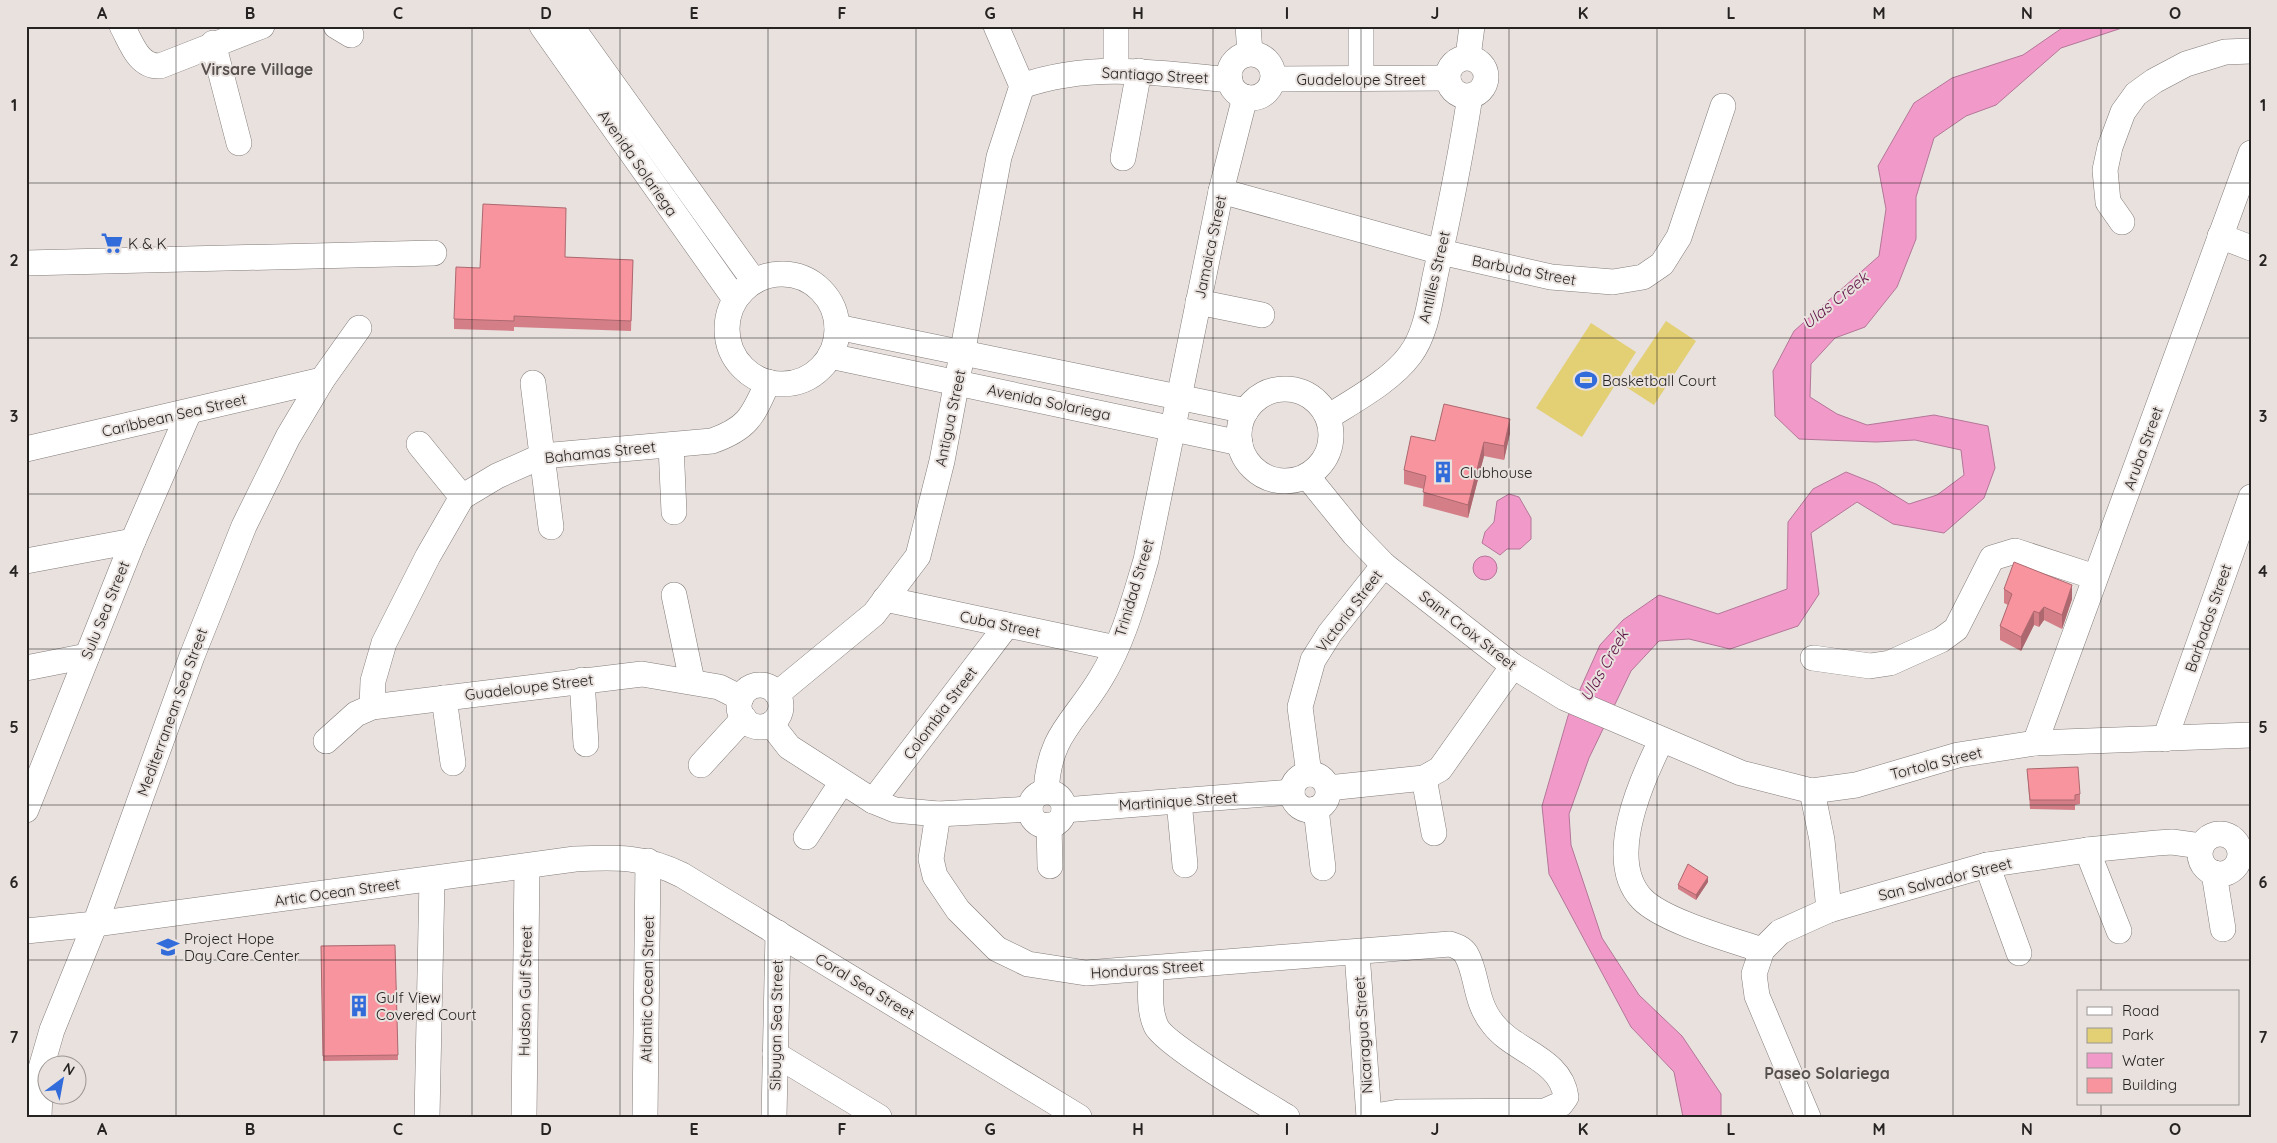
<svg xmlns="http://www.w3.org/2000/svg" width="2277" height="1143" font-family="Quicksand,sans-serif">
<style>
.green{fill:#e3cf74}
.water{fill:#f19aca;stroke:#b47698}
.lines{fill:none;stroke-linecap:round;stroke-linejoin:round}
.minor-casing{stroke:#837c7a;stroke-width:26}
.minor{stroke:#fff;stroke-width:25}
.wall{fill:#d47f88}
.shaded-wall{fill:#ad686f}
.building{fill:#f7949e;stroke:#ad686f}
.grid{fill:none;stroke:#262322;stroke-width:1;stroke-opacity:0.55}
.labels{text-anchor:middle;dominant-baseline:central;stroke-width:4;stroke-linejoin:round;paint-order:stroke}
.street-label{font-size:15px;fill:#262322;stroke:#e8e1de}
.poi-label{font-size:15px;fill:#262322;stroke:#e8e1de;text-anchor:start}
.neighbourhood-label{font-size:16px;font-weight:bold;fill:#554f4d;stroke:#e8e1de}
.water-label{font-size:16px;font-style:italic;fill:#5f1445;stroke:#e8e1de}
.neatline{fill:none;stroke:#262322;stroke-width:2}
.grid-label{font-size:16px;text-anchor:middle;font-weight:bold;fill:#262322}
</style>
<rect width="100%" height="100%" fill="#e8e1de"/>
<g class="green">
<path d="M1666 321 1696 341 1654 405 1623 385Z"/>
<path d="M1591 323 1636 352 1582 437 1536 408Z"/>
</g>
<g class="water">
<path d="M2065 26H2128L2061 48 1996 105 1966 116 1934 138 1916 197V239L1897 287 1865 327 1835 338 1811 364 1810 397 1837 414 1867 425 1934 415 1988 426 1995 468 1984 498 1944 533 1893 524 1857 502 1811 533 1819 594 1798 626 1730 649 1689 639 1659 641 1631 671 1589 758 1569 814 1571 845 1602 938 1639 995 1682 1036 1721 1094V1117H1683L1674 1072 1631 1027 1549 874 1542 806 1568 716 1600 645 1623 620 1659 595 1718 614 1787 589 1788 522 1813 489 1846 472 1876 484 1909 504 1937 495 1964 475 1961 450 1915 440 1876 442 1799 439 1775 416 1773 371 1794 331 1879 256 1886 209 1878 166 1914 103 1952 78 2023 55Z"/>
<path d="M1509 494 1519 497 1531 518V539L1520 549H1507L1500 555 1482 543 1485 532 1494 522 1497 501Z"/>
<circle cx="1485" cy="568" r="12"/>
</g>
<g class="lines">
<g class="minor-casing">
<g id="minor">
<path d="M122 26C131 42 138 67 160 66L262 26"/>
<path d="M336 26 351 35"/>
<path d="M542 26 735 299"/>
<path d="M571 26 754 281"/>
<path d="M996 26 1022 86"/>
<path d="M1248 26 1250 53"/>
<path d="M213 43 239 143"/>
<circle cx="1251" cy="76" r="22"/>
<path d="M1468 57 1472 26"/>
<circle cx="1467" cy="77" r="19"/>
<path d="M1116 70V26"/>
<path d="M1361 78V26"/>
<path d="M1274 79 1448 78"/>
<path d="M1022 86C1090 62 1160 73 1230 80"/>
<path d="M1123 158 1139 71"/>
<path d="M1221 191 1441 252 1551 277 1613 282 1643 277 1662 264 1679 237 1723 106"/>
<path d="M2122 222 2108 202 2105 170 2110 147 2123 112 2136 94 2154 81 2186 64 2225 52 2251 51"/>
<path d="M2220 236 2251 248"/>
<path d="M26 263 434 253"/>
<circle cx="782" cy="329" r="55"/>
<path d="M1198 302 1262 315"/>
<path d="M837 327 1246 411"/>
<path d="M830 356 1240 443"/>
<path d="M533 383 551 527"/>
<circle cx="1285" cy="435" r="46"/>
<path d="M1328 417C1353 401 1392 380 1410 355 1427 333 1430 299 1436 272 1449 214 1461 155 1470 96"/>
<path d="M419 444 462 497"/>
<path d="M671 445 674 512"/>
<path d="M26 449 322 380"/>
<path d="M1307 476 1354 534 1384 565 1513 666 1565 698 1741 773 1812 791 1856 785 1958 755 2035 743 2251 735"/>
<path d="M26 561 133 541"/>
<path d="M674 595 692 681"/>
<path d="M885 599 1116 648"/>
<path d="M1813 658 1870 666 1890 663 1941 640 1956 629 1992 558 2015 551 2095 577"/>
<path d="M26 668 87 656"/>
<path d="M582 680 586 744"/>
<circle cx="760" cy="706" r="21"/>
<path d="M777 694 874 614 918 556 942 461 999 157 1022 86"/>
<path d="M444 698 453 763"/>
<path d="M372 707 373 681 384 643 428 556 462 497 497 476 542 456 712 441C749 428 753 415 768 382"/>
<path d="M771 724 789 747 873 801 895 810 938 814 1030 809"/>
<path d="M2165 739 2251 497"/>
<path d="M326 741 356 714 372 707 642 674 719 687 741 698"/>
<path d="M1661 741C1641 781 1605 860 1642 899 1663 921 1732 940 1762 950"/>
<path d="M2035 743 2251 153"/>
<path d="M701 765 744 718"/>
<circle cx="1310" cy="792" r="18"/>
<path d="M1309 774 1300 707 1313 660 1330 633 1384 565"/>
<path d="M1424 778 1434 833"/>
<path d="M1328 788 1424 778 1440 769 1513 666"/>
<path d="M1812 791 1822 840 1829 910"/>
<path d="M1046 792C1049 734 1074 723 1101 678 1123 642 1134 600 1146 560L1221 191 1245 97"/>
<circle cx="1047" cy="809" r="17"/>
<path d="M873 801 1007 625"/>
<path d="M1179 801 1185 865"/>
<path d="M1316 809 1323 868"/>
<path d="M26 810 133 541 189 412"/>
<path d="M1064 810 1292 792"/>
<path d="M938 814 931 859 935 876 958 910 997 949 1028 964 1086 973 1450 944C1456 946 1462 948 1466 954 1478 974 1474 1001 1493 1024 1514 1052 1561 1058 1566 1097L1561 1104 1545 1111 1399 1112 1369 1117"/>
<path d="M1049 825 1050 866"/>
<circle cx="2220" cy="854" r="20"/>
<path d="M806 837 842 782"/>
<path d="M2087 850 2119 931"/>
<path d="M1987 865 2019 953"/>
<path d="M2214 873 2223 929"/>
<path d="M26 931 95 924 575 859C616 857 644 856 682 875L1079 1117"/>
<path d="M1357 953 1369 1117"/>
<path d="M1151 969C1151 986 1148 1009 1156 1026 1164 1044 1264 1103 1287 1117"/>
<path d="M775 1054 879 1117"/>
<path d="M39 1117 41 1068 52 1030 95 924 192 656 244 526 288 437 322 380 359 328"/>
<path d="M427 1117 432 879"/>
<path d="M524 1117 527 866"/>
<path d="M645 1117 648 861"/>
<path d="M774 1117 778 933"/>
<path d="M1808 1117 1757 996 1754 974 1762 950 1780 932 1829 910 1987 865 2087 850 2157 843 2172 842 2201 846"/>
</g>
</g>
<use href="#minor" class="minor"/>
</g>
<g class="wall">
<path d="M565 257 633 260 631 331 514 327V331L454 329V319L480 268Z"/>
<path d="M1510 433 1504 460 1484 456 1468 518 1423 506 1424 489 1404 484V470L1435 441Z"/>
<path d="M2004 589 2072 599 2062 629 2044 620 2039 627 2034 625 2021 651 2000 640V626L2008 605 2004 603Z"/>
<path d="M2027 769 2080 794V804L2075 805V810L2030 809Z"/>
<path d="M1708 882 1696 900 1678 889V885Z"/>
<path d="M395 945 398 1060 323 1061 321 946Z"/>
</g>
<g class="shaded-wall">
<path d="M1510 419V433L1504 460V446Z"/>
<path d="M1484 442V456L1468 518V505Z"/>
<path d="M2072 585V599L2062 629V615Z"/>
<path d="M2044 607V620L2039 627V613Z"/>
<path d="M2034 611V625L2021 651V637Z"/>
<path d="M1708 877V882L1696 900V895Z"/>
</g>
<g class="building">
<path d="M483 204 566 208 565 257 633 260 631 321 514 316V321L454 319 456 267 480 268Z"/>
<path d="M1444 404 1510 419 1504 446 1484 442 1468 505 1423 492 1426 476 1404 470 1411 436 1435 441Z"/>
<path d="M2014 562 2072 585 2062 615 2044 607 2039 613 2034 611 2021 637 2000 626 2012 594 2004 589Z"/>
<path d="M2078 767 2080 794 2075 795V800H2030L2027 769Z"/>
<path d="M1688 864 1708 877 1696 895 1678 885Z"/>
<path d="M395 945 398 1055 323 1056 321 946Z"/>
</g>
<path class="grid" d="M176 26V1117M324 26V1117M472 26V1117M620 26V1117M768 26V1117M916 26V1117M1064 26V1117M1213 26V1117M1361 26V1117M1509 26V1117M1657 26V1117M1805 26V1117M1953 26V1117M2101 26V992M26 183H2251M26 338H2251M26 494H2251M26 649H2251M26 805H2251M26 960H2251M2101 1104V1117"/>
<defs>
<g id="supermarket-bare" transform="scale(1.725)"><path d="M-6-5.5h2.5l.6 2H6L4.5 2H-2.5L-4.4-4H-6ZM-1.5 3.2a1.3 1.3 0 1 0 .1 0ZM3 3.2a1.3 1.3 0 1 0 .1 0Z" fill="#326bda" stroke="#e8e1de" stroke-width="2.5" paint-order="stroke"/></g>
<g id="stadium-bare" transform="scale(1.725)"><path d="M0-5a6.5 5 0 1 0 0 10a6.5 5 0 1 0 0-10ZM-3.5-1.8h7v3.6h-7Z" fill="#326bda" stroke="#e8e1de" stroke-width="2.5" paint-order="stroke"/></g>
<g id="building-bare" transform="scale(1.725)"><path d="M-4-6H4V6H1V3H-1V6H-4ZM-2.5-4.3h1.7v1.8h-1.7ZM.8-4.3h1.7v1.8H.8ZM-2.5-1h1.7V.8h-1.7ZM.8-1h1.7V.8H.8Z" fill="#326bda" stroke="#e8e1de" stroke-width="2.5" paint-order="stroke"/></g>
<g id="school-bare" transform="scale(1.725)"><path d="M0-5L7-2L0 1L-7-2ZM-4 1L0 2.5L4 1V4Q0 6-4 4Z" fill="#326bda" stroke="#e8e1de" stroke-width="2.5" paint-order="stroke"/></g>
</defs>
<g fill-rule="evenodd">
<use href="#supermarket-bare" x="112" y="243"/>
<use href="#stadium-bare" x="1586" y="380"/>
<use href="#building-bare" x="1443" y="472"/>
<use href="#school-bare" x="168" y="947"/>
<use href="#building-bare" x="359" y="1006"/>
</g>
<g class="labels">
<g class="street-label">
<text transform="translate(1155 75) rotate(3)">Santiago Street</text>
<text x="1361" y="79">Guadeloupe Street</text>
<text transform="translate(638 163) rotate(55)">Avenida Solariega</text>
<text transform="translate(1210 247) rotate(-78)">Jamaica Street</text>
<text transform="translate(1524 270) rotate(11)">Barbuda Street</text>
<text transform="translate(1434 277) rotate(-77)">Antilles Street</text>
<text transform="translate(1049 402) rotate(12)">Avenida Solariega</text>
<text transform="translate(174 415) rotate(-13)">Caribbean Sea Street</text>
<text transform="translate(950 418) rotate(-78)">Antigua Street</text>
<text transform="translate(2143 448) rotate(-70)">Aruba Street</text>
<text transform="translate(600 452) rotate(-6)">Bahamas Street</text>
<text transform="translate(1134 588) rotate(-73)">Trinidad Street</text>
<text transform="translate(105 610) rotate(-68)">Sulu Sea Street</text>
<text transform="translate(1349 611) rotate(-53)">Victoria Street</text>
<text transform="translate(2208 618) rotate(-71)">Barbados Street</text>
<text transform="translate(1000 624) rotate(12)">Cuba Street</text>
<text transform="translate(1468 630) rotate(38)">Saint Croix Street</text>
<text transform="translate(529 687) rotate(-7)">Guadeloupe Street</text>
<text transform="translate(172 712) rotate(-70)">Mediterranean Sea Street</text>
<text transform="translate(940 713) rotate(-53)">Colombia Street</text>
<text transform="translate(1936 763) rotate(-14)">Tortola Street</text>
<text transform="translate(1178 801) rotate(-4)">Martinique Street</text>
<text transform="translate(1945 879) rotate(-14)">San Salvador Street</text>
<text transform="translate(337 892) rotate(-8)">Artic Ocean Street</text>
<text transform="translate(1147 969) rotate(-4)">Honduras Street</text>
<text transform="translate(865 986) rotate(31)">Coral Sea Street</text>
<text transform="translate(647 989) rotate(-89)">Atlantic Ocean Street</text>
<text transform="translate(525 991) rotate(-89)">Hudson Gulf Street</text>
<text transform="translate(776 1025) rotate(-89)">Sibuyan Sea Street</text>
<text transform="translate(1363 1035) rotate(-94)">Nicaragua Street</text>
</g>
<g class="poi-label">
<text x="128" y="243">K &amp; K</text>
<text x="1602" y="380">Basketball Court</text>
<text x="1460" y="472">Clubhouse</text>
<text x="184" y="938">Project Hope<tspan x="184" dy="17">Day Care Center</tspan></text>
<text x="376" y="997">Gulf View<tspan x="376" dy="17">Covered Court</tspan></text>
</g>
<g class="neighbourhood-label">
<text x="257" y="69">Virsare Village</text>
<text x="1827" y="1073">Paseo Solariega</text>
</g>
<g class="water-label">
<text transform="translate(1835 300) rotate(-39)">Ulas Creek</text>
<text transform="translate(1604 665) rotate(-60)">Ulas Creek</text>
</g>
</g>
<rect width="2277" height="1143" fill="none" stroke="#e8e1de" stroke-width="55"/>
<rect x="2077" y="990" width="162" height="115" fill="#e8e1de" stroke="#9a9593"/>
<rect x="2087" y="1007" width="25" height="8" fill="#ffffff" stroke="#9a9593"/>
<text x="2122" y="1016" font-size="15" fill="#262322">Road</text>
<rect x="2087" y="1028" width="25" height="15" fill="#e3cf74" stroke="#9a9593"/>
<text x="2122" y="1040" font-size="15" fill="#262322">Park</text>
<rect x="2087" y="1053" width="25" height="15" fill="#f19aca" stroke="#9a9593"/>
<text x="2122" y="1066" font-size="15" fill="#262322">Water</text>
<rect x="2087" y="1078" width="25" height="15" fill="#f7949e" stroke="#9a9593"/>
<text x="2122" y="1090" font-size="15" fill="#262322">Building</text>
<g transform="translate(62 1080) rotate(32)"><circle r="24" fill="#e8e1de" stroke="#9a9593"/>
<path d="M0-4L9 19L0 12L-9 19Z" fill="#326bda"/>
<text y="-8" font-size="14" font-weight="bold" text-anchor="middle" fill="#262322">N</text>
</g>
<rect x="28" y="28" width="2222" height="1088" class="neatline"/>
<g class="grid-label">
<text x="102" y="19">A</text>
<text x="250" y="19">B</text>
<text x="398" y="19">C</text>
<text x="546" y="19">D</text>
<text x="694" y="19">E</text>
<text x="842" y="19">F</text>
<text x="990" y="19">G</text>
<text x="1138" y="19">H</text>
<text x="1287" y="19">I</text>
<text x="1435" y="19">J</text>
<text x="1583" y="19">K</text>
<text x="1731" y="19">L</text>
<text x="1879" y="19">M</text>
<text x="2027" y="19">N</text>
<text x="2175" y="19">O</text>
<text x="14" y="111">1</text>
<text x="2263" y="111">1</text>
<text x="14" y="266">2</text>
<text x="2263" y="266">2</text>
<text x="14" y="422">3</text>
<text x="2263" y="422">3</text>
<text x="14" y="577">4</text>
<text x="2263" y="577">4</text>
<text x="14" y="733">5</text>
<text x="2263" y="733">5</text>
<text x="14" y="888">6</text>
<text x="2263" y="888">6</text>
<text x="14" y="1043">7</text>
<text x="2263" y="1043">7</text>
<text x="102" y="1135">A</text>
<text x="250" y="1135">B</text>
<text x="398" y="1135">C</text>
<text x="546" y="1135">D</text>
<text x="694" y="1135">E</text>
<text x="842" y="1135">F</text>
<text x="990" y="1135">G</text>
<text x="1138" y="1135">H</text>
<text x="1287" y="1135">I</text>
<text x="1435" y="1135">J</text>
<text x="1583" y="1135">K</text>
<text x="1731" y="1135">L</text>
<text x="1879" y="1135">M</text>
<text x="2027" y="1135">N</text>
<text x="2175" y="1135">O</text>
</g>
</svg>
